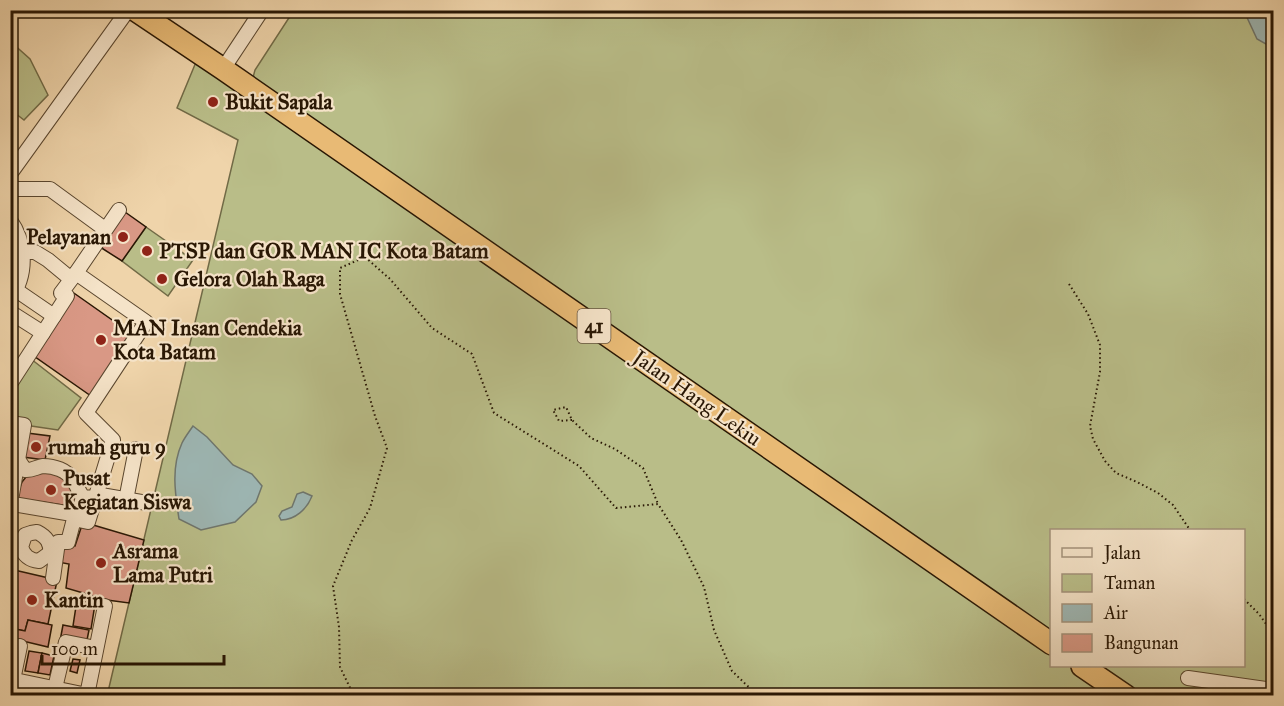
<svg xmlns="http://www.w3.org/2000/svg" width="1284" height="706" font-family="'IM FELL Great Primer',serif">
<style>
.green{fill:#b9bd88;stroke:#716a46;stroke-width:1.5;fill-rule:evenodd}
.water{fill:#9db6b3;stroke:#6f766d;stroke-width:1.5}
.building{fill:#d99885;stroke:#291704;stroke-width:1.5}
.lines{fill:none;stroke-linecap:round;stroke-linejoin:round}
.minor-casing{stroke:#5a462e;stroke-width:16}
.highway-casing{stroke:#291704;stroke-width:24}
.path{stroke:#291704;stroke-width:2;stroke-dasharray:1.5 3;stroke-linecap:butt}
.minor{stroke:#f5e3c8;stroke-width:14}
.highway{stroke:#e8ba75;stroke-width:21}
.poi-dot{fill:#8f2418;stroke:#f5e3c8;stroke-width:2}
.labels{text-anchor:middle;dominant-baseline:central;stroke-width:4.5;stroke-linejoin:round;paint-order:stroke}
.shield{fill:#f5e3c8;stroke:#66543f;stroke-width:1.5}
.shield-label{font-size:20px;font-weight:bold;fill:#291704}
.poi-label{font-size:21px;font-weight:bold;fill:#291704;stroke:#f5e3c8;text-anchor:start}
.street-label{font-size:21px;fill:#291704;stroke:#f5e3c8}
</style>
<rect width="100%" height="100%" fill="#efd4aa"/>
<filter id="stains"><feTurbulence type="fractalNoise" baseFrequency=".00333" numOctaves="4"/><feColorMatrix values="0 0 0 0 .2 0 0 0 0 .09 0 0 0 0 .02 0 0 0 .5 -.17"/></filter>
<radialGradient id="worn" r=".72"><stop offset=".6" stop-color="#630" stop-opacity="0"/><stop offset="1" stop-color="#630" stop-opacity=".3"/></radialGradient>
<g class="green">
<path d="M294 10 1273 11V695L107 696 238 140 177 108 196 62 248 96 255 70ZM1052 530H1244V666H1052Z"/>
<path d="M11 42 30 59 48 95 24 120 11 110Z"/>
<path d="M146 227 193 260 168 296 122 261Z"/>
<path d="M31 359 81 398 58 430 11 423 10 391Z"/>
</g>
<g class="water">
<path d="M1244 11H1273V48L1257 39Z"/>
<path d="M193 426 207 437 233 465 252 474 262 486 256 502 235 522 201 530 179 519C175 493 171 467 182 443 185 437 189 432 193 426Z"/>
<path d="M303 492 312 496C307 509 295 520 281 520L279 516 282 511 292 507 297 494Z"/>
</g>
<g class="building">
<path d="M125 212 146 227 122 261 100 247Z"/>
<path d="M71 291 132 334 91 396 31 354Z"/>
<path d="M10 428 20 429 16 456 10 455Z"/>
<path d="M27 433 50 436 45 460 23 457Z"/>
<path d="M61 471 78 493 75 507 16 498 22 482 30 472Z"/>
<path d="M83 522 144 540 129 603 107 600 66 588 69 564 58 562 64 545 75 546Z"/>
<path d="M10 569 53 579 57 581 48 624 28 620 25 631 10 628Z"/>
<path d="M77 600 95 604 91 629 73 626Z"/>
<path d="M28 620 52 625 48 647 10 638V628L25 631Z"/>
<path d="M63 625 89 630 86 645 60 641Z"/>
<path d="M29 651 42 653 38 673 25 671Z"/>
<path d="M42 653 54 656 50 675 38 673Z"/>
<path d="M73 659 80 660 77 673 70 671Z"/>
</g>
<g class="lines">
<g class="minor-casing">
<g id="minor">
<path d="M223 69 262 10"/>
<path d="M10 174 128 10"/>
<path d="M10 185 16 189H50L102 227"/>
<path d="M10 220C27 244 27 276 10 299"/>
<path d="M23 252H35L48 260 71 279"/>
<path d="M16 290 54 316"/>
<path d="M10 312 43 333"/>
<path d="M10 384 67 296 61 293 76 273"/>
<path d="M10 423 24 425 10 506"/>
<path d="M10 459 19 461 25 470C32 471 36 467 43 466 54 466 67 470 73 480 77 485 78 491 83 497L95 498 101 495 147 503"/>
<path d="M126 500 136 449"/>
<path d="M19 505 78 515 83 497"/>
<path d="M37 532C47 537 51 543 50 553L39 561C29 560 24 556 21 547L25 535 31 533Z"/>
<path d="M53 578 58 542H68L74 519 88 522 113 440 86 413 146 322 76 273 119 210"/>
<path d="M1188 678 1274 690"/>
<path d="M10 679 87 695 105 606"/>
<path d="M13 680 20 646"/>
<path d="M55 688 66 642 96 648"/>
</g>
</g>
<g class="highway-casing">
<g id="highway">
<path d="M135 10 223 69 1052 644"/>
<path d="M1082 666 1126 696"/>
</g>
</g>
<g class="path">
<path d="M1069 284 1088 314 1100 345V372L1090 426 1093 439 1105 461 1116 473 1137 482 1158 493 1173 505 1190 530"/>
<path d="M10 346 15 352"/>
<path d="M572 420 559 421 553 410 566 407 572 420 591 438 615 449 643 468 658 504"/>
<path d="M1244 599 1259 614 1274 635"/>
<path d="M354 696 340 667 339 627 333 586 352 540 370 508 387 448 375 416 340 294V268L365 257 390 279 432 328 472 354 494 413 579 466 616 508 658 504 681 540 704 587 714 630 732 671 758 696"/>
</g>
<use href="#minor" class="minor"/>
<use href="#highway" class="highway"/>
</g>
<g class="poi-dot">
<circle cx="213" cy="102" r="6"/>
<circle cx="123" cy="237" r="6"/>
<circle cx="147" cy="251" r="6"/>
<circle cx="162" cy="279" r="6"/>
<circle cx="101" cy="340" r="6"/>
<circle cx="36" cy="447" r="6"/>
<circle cx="51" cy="490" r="6"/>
<circle cx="101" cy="563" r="6"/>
<circle cx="32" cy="600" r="6"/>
</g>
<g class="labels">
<rect class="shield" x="577.5" y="309" width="33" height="34" rx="4.5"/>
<g class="shield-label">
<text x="594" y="326">41</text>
</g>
<g class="poi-label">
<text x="225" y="102">Bukit Sapala</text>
<text x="111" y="237" text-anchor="end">Pelayanan</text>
<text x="159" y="251">PTSP dan GOR MAN IC Kota Batam</text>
<text x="174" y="279">Gelora Olah Raga</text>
<text x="113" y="328">MAN Insan Cendekia<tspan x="113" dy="24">Kota Batam</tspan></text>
<text x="48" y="447">rumah guru 9</text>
<text x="63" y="478">Pusat<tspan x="63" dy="24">Kegiatan Siswa</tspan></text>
<text x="113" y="551">Asrama<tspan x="113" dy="24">Lama Putri</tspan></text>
<text x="44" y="600">Kantin</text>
</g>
<g class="street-label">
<text transform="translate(697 398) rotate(35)">Jalan Hang Lekiu</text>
</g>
</g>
<rect width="1284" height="706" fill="none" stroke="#efd4aa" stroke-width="36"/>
<rect x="12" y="12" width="1260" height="682" fill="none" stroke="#291704" stroke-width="3"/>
<rect x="18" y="18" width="1248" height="670" fill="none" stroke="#291704" stroke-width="1.5"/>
<rect x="1050" y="529" width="195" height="138" fill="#f5e3c8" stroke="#a3917a" stroke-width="1.5"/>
<rect x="1062" y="548" width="30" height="9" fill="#f5e3c8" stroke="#a3917a" stroke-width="1.5"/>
<text x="1104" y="559" font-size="18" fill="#291704">Jalan</text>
<rect x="1062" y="574" width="30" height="18" fill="#b9bd88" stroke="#a3917a" stroke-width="1.5"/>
<text x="1104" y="589" font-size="18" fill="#291704">Taman</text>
<rect x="1062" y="604" width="30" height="18" fill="#9db6b3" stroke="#a3917a" stroke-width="1.5"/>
<text x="1104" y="619" font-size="18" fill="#291704">Air</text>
<rect x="1062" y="634" width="30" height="18" fill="#d99885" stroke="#a3917a" stroke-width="1.5"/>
<text x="1104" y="649" font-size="18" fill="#291704">Bangunan</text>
<path d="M42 655v9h182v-9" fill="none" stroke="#291704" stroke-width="3"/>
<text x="51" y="655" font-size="18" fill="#291704" stroke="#f5e3c8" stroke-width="4.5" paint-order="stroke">100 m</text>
<rect width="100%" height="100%" filter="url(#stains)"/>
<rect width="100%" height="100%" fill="url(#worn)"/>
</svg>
